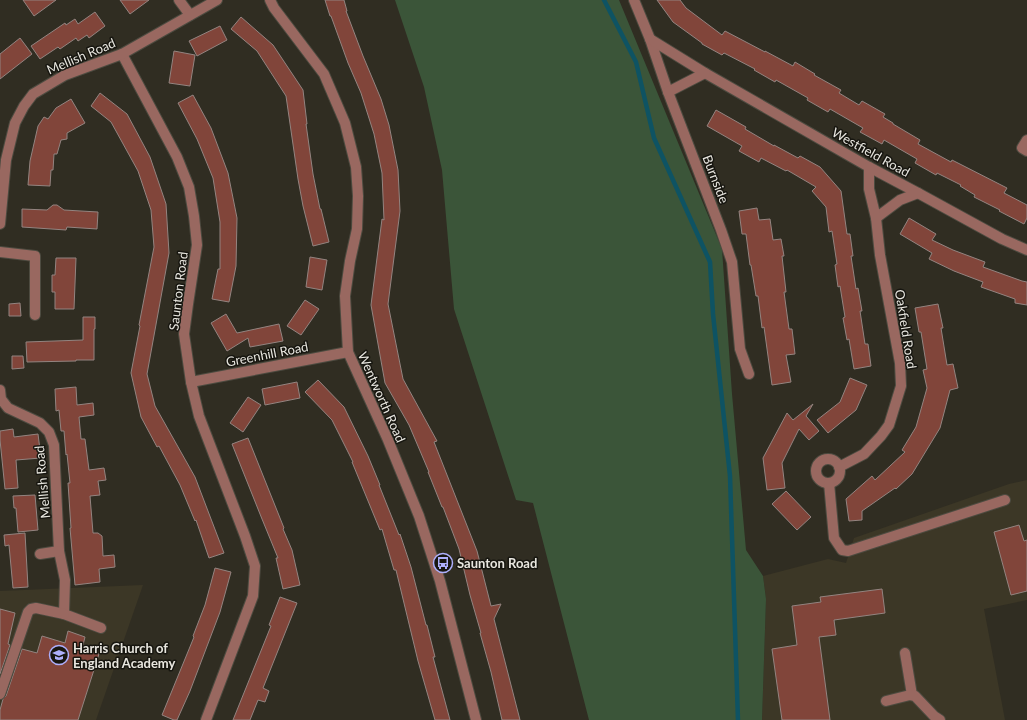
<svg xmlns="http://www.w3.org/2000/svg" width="1027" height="720" font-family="Lato,sans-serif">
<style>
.built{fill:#3c3726}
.green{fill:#3b5539}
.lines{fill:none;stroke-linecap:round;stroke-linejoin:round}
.stream{stroke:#0e5363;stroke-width:4.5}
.building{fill:#81453a;stroke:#938480}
.minor-casing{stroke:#4d4b40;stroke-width:12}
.minor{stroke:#996860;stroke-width:10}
.labels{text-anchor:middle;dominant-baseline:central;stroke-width:3;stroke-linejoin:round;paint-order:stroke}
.street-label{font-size:13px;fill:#e8e6df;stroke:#171610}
.poi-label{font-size:13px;font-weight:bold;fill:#e8e6df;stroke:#171610;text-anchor:start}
</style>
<rect width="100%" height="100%" fill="#302d22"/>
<g class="built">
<path d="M1027 480V600L984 609 1005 720H762L766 599 763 576 828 559 846 563 854 538 1009 484Z"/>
<path d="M143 585 96 720H0V591Z"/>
</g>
<path class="green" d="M395 0H619L722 249 732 394 746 550 763 576 766 599 762 720H589L533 503 516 500 454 309 442 170 424 87Z"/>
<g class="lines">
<path class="stream" d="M604 0 636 62 654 138 710 262 713 314 730 476 738 720"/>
</g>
<g class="building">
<path d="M23 0H56L34 16Z"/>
<path d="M120 0H149L130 14Z"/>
<path d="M325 0H344L347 11H346L363 56 381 99 389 125 398 170 400 211 388 304 403 379 437 441 434 442 477 551 491 606 501 604 494 619 520 720H502L491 672 480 633H481L470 595 459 549 443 507H442L428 472H429L409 425 385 383 371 305 382 219 384 220 382 173 374 134 361 93 348 63 331 16H330Z"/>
<path d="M657 0H680L686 8 722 35 725 31 765 52V51L793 66 795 62 815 74 814 75 841 90 839 93 859 105 862 101 885 114 883 117 893 123V124L920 140 918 144 951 162 952 160 1007 188 1004 193 1027 205V218L1024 224 999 211 1000 210 974 197 975 195 960 186 961 185 937 173 936 175 915 163 917 159 884 140 882 144 860 132 863 128 830 109 828 112 807 100 808 98 776 80 775 82 754 70 755 69 724 53 722 55 702 44V43L673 22Z"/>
<path d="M95 12 105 26 89 38 87 35 78 41 76 38 60 49 58 47 40 59 31 46 65 23 66 25 75 19 78 24Z"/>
<path d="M241 17 273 45 303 90 307 124H306L313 174 320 209H321L329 242 313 246 303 206 298 179 286 96 257 51 231 29Z"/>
<path d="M220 26 227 40 197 56 189 41Z"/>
<path d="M20 38 32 54 0 79V54Z"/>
<path d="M174 51 195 55 190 86 169 83Z"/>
<path d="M100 93 127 114 150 157 166 204 169 253 147 374 155 406 195 477 224 553 209 558 196 520 195 521 180 485 159 446 157 447 141 417 131 373 140 326 139 325 154 247 151 210 138 171 111 122 91 106Z"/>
<path d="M193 95 211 128 228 173 237 218 236 266 229 302 212 299 218 269H220V222L213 178 197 139 178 103Z"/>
<path d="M71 99 85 123 67 133V139L61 140 57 154H54L53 170H51L50 186 28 185 30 161 38 126 44 117 48 119 56 108Z"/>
<path d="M716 110 746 127 745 129 774 146V145L798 158 800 156 820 167 841 191 847 234H850L853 256H851L856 289 858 288 862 311H860L865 344H868L871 366 854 369 849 339 847 340 843 318 845 317 840 286 838 287 835 265 837 264 832 231 829 232 826 207 812 191 816 187 787 170 786 171 761 158 759 162 739 151 742 146 707 126Z"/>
<path d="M53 205H57L64 210 98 212 97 229 67 227 66 230 22 227V209L47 210Z"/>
<path d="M757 208 759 220 770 219 773 240 781 239 784 256H782L786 292H784L789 329H792L795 354 786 355 791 382 772 385 764 327 762 328 758 296H756L751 265H750L746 234H742L739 211Z"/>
<path d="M909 218 936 234 932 240 953 250 985 262 983 267 1022 281 1027 282V305L1015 303V299L981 287 983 282 954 271 929 259 932 253 900 234Z"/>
<path d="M310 257 327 260 322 290 306 287Z"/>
<path d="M56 258H76L74 309H55V292H52V275H55Z"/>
<path d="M305 300 319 309 301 335 287 326Z"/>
<path d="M20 303 21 316H9V304Z"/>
<path d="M938 304 943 328H941L947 365 953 364 958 388 950 390 940 428 912 474 896 489 895 488 862 511V520L849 521 846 499 872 476 875 480 905 452 902 450 916 427 927 388 923 370 927 369 921 332H919L915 308Z"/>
<path d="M226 314 237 333 279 324 283 341 250 347 248 338 227 351 211 323Z"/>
<path d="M83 317H95V329H94V360H76V361L27 362 26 342 83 340Z"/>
<path d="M12 356H23L24 368 12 369Z"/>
<path d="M850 378 867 385 856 410 828 433 817 420 840 402Z"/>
<path d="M318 380 344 407 368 456 380 485H379L399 535 400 534 411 567 426 625H427L435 657H433L450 720H435L418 661 396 570H394L382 529 380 530 352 462H353L332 420 305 392Z"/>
<path d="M297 382 300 398 265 405 262 389Z"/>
<path d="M76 387 77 405 93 403 94 415 79 417 81 439H85L89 470 104 468 106 480 98 481 100 495 90 496 93 533H98L102 536 103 556 114 555 115 567 99 569 100 582 75 585 70 528H71L68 483H70L67 454 66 455 64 431H61L59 410 56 411 55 389Z"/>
<path d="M248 397 261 405 243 432 230 423Z"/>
<path d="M813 404 806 416 819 431 809 440 799 429 782 463 785 488 767 490 763 458 787 413 793 420Z"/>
<path d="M13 429 14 437 38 434 41 458 16 460 18 488 5 489 0 440V431Z"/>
<path d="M248 438 284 528 283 529 292 550 300 585 283 589 276 558H278L262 519 232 444Z"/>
<path d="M786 491 811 517 797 530 772 504Z"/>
<path d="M35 495 38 530 18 532 16 508H14L13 496Z"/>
<path d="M1019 525 1024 541 1027 540V591L1011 595 994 532Z"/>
<path d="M25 533 28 587 13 588 9 545 5 546 4 535Z"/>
<path d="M215 568 231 572 220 612 190 691 177 720H174L162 715 194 637 193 636 205 605Z"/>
<path d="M882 589 885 613 834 620 836 635 819 637 830 720H782L772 649 797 645 792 606 821 602 820 597Z"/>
<path d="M280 597 297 603 263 688 269 691 265 702 258 700 250 720H233L271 626 269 625Z"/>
<path d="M0 609 15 613 8 644 10 645 0 674Z"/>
<path d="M68 631 85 637 82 649 99 654 78 720H0V710L3 699 6 696 22 649 37 653 42 636 65 643Z"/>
</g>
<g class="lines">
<g class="minor-casing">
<g id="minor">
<path d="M179 0 190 15"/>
<path d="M270 0 274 8 324 74 345 123 356 167 358 196 357 229 350 261 345 296 348 352 388 440 419 516 440 581 476 720"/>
<path d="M634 0 650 39 668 92 721 230 732 262 740 349 749 374"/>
<path d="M650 39 705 73 869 167 918 193 1002 239 1027 250"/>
<path d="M122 54 177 157 189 187 194 216 197 245 188 304 184 334 191 382 199 416 245 536 255 566 253 596 206 720"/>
<path d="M668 92 705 73"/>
<path d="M1027 140 1022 148 1027 151"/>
<path d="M876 218 900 200 918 193"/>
<path d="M0 224 6 160 15 123 24 106 33 94 65 75 122 54 217 0"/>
<path d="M0 252 35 256V315"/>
<path d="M191 382 348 352"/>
<path d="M0 390 1 399 8 408 40 423 49 432 54 445 59 551 65 580 64 614 101 628"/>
<circle cx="828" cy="471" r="12"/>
<path d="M839 467 864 454 881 436 889 425 901 386 900 363 880 255 876 218 869 189V167"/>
<path d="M829 483 834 538 842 550 848 551 1005 500"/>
<path d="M40 554 59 551"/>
<path d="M905 653 912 695"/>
<path d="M0 694 28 612 31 609 36 608 64 614"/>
<path d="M886 701 910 695 915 696 934 716 940 720"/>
</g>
</g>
<use href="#minor" class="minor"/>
</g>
<defs>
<g id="bus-ring" transform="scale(1)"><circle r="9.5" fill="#171610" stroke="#adaffb" stroke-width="1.5"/><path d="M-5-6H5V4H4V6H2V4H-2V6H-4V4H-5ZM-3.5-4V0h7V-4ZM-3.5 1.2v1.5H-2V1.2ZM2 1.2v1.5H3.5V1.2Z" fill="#adaffb"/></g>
<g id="school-ring" transform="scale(1)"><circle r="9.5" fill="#171610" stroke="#adaffb" stroke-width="1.5"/><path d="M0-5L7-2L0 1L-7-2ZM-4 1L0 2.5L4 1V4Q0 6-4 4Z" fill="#adaffb"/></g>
</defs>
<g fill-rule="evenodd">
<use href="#bus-ring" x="443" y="563"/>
<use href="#school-ring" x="59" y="655"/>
</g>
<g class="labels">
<g class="street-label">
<text transform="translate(81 56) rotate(-23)">Mellish Road</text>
<text transform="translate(871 152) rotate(29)">Westfield Road</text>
<text transform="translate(716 179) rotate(69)">Burnside</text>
<text transform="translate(178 291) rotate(-83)">Saunton Road</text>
<text transform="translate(906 329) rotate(81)">Oakfield Road</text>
<text transform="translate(267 354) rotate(-11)">Greenhill Road</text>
<text transform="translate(382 397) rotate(66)">Wentworth Road</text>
<text transform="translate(42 482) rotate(-95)">Mellish Road</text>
</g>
<g class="poi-label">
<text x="457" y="563">Saunton Road</text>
<text x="73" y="648">Harris Church of<tspan x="73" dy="15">England Academy</tspan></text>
</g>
</g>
</svg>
